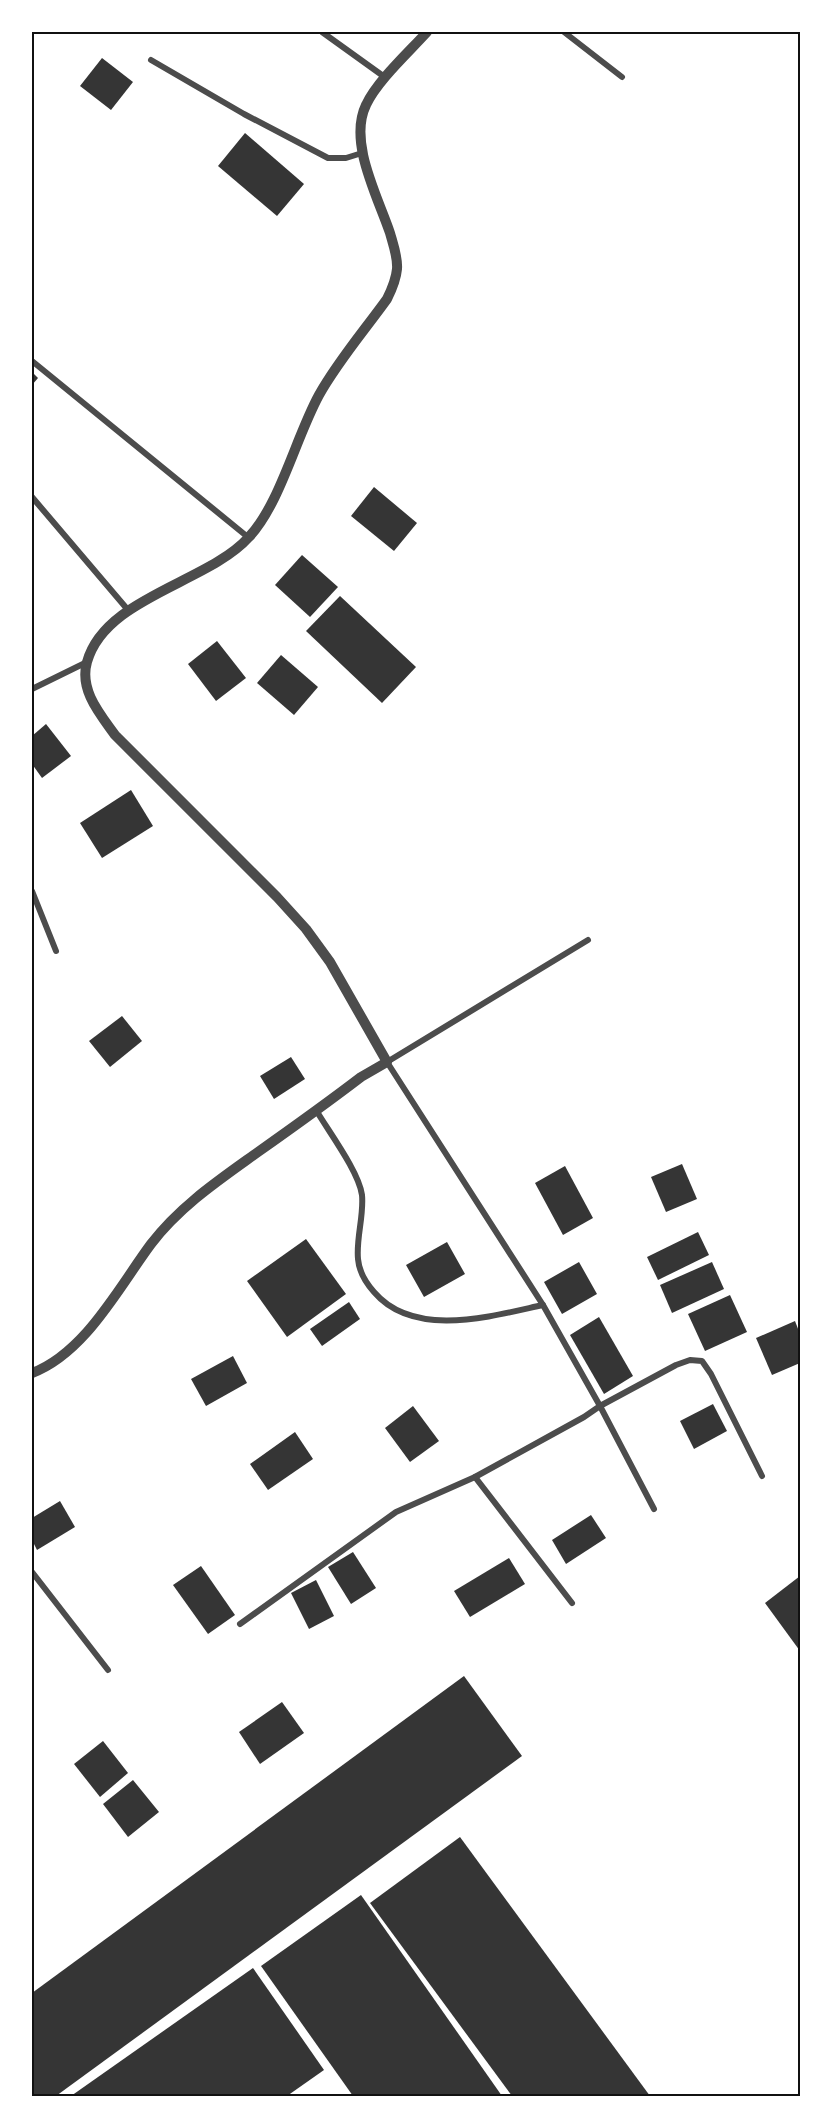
<svg xmlns="http://www.w3.org/2000/svg" width="832" height="2128" font-family="'Archivo Narrow',sans-serif">
<style>
.building{fill:#353535}
.lines{fill:none;stroke-linecap:round;stroke-linejoin:round}
.minor{stroke:#4c4c4c;stroke-width:6}
.tertiary{stroke:#4c4c4c;stroke-width:10}
.neatline{fill:none;stroke:#111;stroke-width:2}
</style>
<rect width="100%" height="100%" fill="#fff"/>
<g class="building">
<path d="M102 58 133 82 111 110 80 86Z"/>
<path d="M245 133 304 184 277 216 218 166Z"/>
<path d="M32 372 38 378 32 385Z"/>
<path d="M374 487 417 523 394 551 351 516Z"/>
<path d="M302 555 338 587 310 617 275 585Z"/>
<path d="M340 596 416 667 382 703 306 631Z"/>
<path d="M217 641 246 678 216 701 188 664Z"/>
<path d="M281 655 318 687 294 715 257 683Z"/>
<path d="M46 724 71 756 42 778 32 764V736Z"/>
<path d="M131 790 153 826 102 858 80 823Z"/>
<path d="M122 1016 142 1041 110 1067 89 1041Z"/>
<path d="M291 1057 305 1079 274 1099 260 1076Z"/>
<path d="M682 1164 697 1199 666 1212 651 1177Z"/>
<path d="M565 1166 593 1218 563 1235 535 1183Z"/>
<path d="M698 1232 709 1255 658 1280 647 1257Z"/>
<path d="M306 1239 346 1294 287 1337 247 1281Z"/>
<path d="M447 1242 465 1274 424 1297 406 1265Z"/>
<path d="M579 1262 597 1294 562 1314 544 1282Z"/>
<path d="M712 1262 724 1289 672 1313 660 1285Z"/>
<path d="M730 1295 747 1332 705 1351 688 1314Z"/>
<path d="M349 1302 360 1319 322 1346 310 1329Z"/>
<path d="M599 1317 633 1376 604 1394 570 1335Z"/>
<path d="M795 1321 800 1334V1363L772 1375 756 1338Z"/>
<path d="M233 1356 247 1383 206 1406 191 1379Z"/>
<path d="M713 1404 727 1431 694 1449 680 1421Z"/>
<path d="M413 1406 439 1441 410 1462 385 1428Z"/>
<path d="M295 1432 313 1459 268 1490 250 1464Z"/>
<path d="M60 1501 75 1527 37 1550 32 1540V1518Z"/>
<path d="M591 1515 606 1538 566 1564 552 1540Z"/>
<path d="M353 1552 376 1588 351 1604 328 1567Z"/>
<path d="M509 1558 525 1584 470 1617 454 1591Z"/>
<path d="M201 1566 235 1615 208 1634 173 1585Z"/>
<path d="M800 1576V1651L765 1603Z"/>
<path d="M316 1580 334 1616 309 1629 291 1593Z"/>
<path d="M464 1676 522 1756 56 2096H32V1993Z"/>
<path d="M282 1702 304 1733 260 1764 239 1732Z"/>
<path d="M103 1741 128 1773 100 1797 74 1764Z"/>
<path d="M133 1780 159 1812 128 1837 103 1804Z"/>
<path d="M460 1837 650 2096H512L370 1903Z"/>
<path d="M361 1895 502 2096H353L261 1966Z"/>
<path d="M253 1968 324 2070 287 2096H71Z"/>
</g>
<g class="lines">
<g class="minor">
<path d="M322 32 386 78"/>
<path d="M564 32 622 77"/>
<path d="M151 60 244 114 328 158H346L362 153"/>
<path d="M32 361 249 538"/>
<path d="M32 497 128 610"/>
<path d="M32 689 87 662"/>
<path d="M32 891 56 951"/>
<path d="M316 1110C329 1132 359 1172 362 1195 364 1216 356 1238 358 1259 359 1271 366 1283 374 1292 414 1339 492 1316 543 1305"/>
<path d="M475 1477 572 1603"/>
<path d="M654 1509 600 1406 676 1365 690 1360 702 1361 711 1374 762 1476"/>
<path d="M32 1572 108 1670"/>
<path d="M240 1624 396 1512 475 1477 584 1417 600 1406 543 1305 387 1062 588 940"/>
</g>
<path class="tertiary" d="M32 1373C85 1353 119 1287 151 1244 180 1206 219 1180 258 1152 292 1128 327 1103 361 1077L387 1062 330 962 306 929 277 897 115 735C100 714 79 690 87 662 105 597 208 583 249 537 280 504 296 437 319 395 338 361 364 331 387 299 392 289 396 280 397 269 398 257 393 244 390 233 378 197 348 142 366 105 377 81 409 52 427 32"/>
</g>
<rect width="832" height="2128" fill="none" stroke="#ffffff" stroke-width="66"/>
<rect x="33" y="33" width="766" height="2062" class="neatline"/>
</svg>
